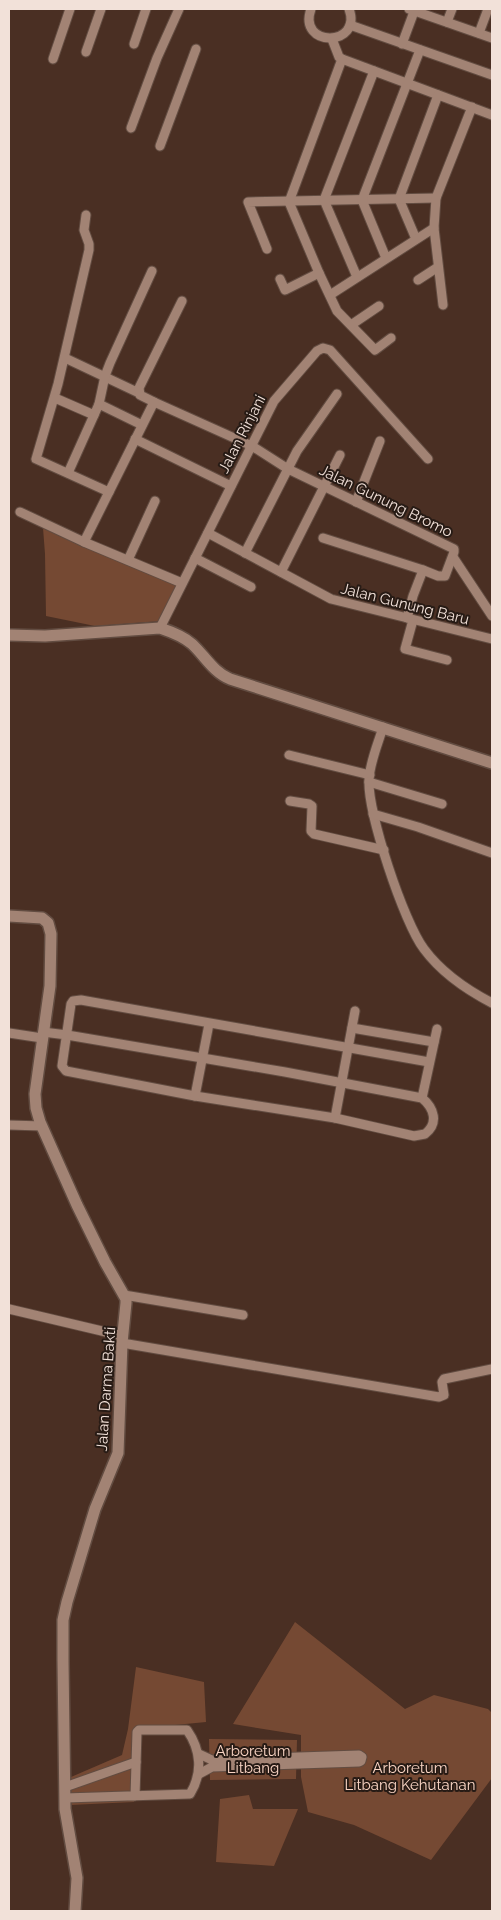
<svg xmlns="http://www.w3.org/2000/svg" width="501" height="1920" font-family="Raleway,sans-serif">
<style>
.green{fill:#754933}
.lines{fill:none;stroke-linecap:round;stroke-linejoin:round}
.street-casing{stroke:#624c41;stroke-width:11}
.secondary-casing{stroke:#624c41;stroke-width:14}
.street{stroke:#a28374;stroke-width:9}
.secondary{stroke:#a28374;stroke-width:11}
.labels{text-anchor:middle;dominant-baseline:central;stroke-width:4;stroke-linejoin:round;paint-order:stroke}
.street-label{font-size:15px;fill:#f2e1d9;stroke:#271b15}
.park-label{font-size:15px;fill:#fad5c4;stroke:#271b15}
</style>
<rect width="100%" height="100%" fill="#4a2f23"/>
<g class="green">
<path d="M43 528 180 587 161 621 95 626 46 616 45 554Z"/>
<path d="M295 1622 405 1709 434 1695 488 1709 492 1713V1778L431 1860 354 1825 308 1812 301 1777V1735L233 1724Z"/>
<path d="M136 1667 204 1682 206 1722 134 1729 139 1730 134 1802 70 1805 71 1777 122 1755 128 1729Z"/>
<path d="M209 1739 297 1740 296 1779 210 1780Z"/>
<path d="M249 1795 253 1809H298L274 1866 216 1862 220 1799Z"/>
</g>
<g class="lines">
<g class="street-casing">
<g id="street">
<path d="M311 9C297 48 363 47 349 9"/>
<path d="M409 9 492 38"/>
<path d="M447 22 452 9"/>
<path d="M350 25 492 75"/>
<path d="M479 33 488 9"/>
<path d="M332 39 339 57 342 59 492 115"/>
<path d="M134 44 146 9"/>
<path d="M402 44 415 9"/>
<path d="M86 52 101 9"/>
<path d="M53 59 70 9"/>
<path d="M131 128 157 58 179 9"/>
<path d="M160 146 196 49"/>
<path d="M86 215 84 230 89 244V250L58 384 36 459 109 492"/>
<path d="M416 239 399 199 438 95"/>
<path d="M267 249 248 202 436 198"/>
<path d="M386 258 362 200 420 50"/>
<path d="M319 273 337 311 375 350 391 338"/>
<path d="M357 277 324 200 374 71"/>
<path d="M280 279 285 290 319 273 289 202 342 59"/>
<path d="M418 280 438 267"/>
<path d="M330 295 434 228"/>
<path d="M443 305 434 228 436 198 472 107"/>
<path d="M351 325 379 306"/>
<path d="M65 358 139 393"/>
<path d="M55 398 94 415"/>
<path d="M154 402 252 446 288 469 454 549V552L445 576H438L423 570"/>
<path d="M99 404 142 425"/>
<path d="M135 439 231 486"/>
<path d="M68 473 99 404 105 376 110 363 152 271"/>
<path d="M356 502 380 441"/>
<path d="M20 512 84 542 182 583"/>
<path d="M208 533 331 599 492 639"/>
<path d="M323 538 423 570 413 596 407 618"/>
<path d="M84 542 154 402 140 395 139 388 182 301"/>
<path d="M245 553 297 451 337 394"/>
<path d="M453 557 492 616"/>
<path d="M195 558 251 587"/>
<path d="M128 560 155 501"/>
<path d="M281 572 340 455"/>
<path d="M413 620 405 649 447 660"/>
<path d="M160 628 274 401 317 351 323 348 330 350 428 459"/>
<path d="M383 727C378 744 370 762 369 779 367 812 404 923 424 949 441 972 467 990 492 1003"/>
<path d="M289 755 370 775"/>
<path d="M369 782 442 804"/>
<path d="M290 801 309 804 312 806 311 831 314 834 384 850"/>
<path d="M373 814 418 827 492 853"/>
<path d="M352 1028 434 1042"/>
<path d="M43 1032 67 1035 285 1072 422 1098C434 1108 439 1123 425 1134L414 1136 335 1118 195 1096 66 1071 62 1066 71 1004 73 1001 81 1000 429 1062"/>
<path d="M9 1033 42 1038"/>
<path d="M195 1096 209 1024"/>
<path d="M422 1098 437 1029"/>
<path d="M335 1118 355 1011"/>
<path d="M9 1125 42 1126"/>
<path d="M124 1295 243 1315"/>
<path d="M9 1309 123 1336"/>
<path d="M122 1343 439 1397 444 1395 442 1382 444 1379 492 1369"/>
<path d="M199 1774 212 1767 359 1762 361 1761 362 1757 359 1755 212 1760 199 1754"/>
<path d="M65 1787 136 1762"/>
<path d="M65 1798 190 1794C203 1773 201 1750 187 1730H139L137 1732 135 1796"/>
</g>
</g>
<g class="secondary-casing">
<g id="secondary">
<path d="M9 635 45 636 160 628C172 632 183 636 192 644 205 656 213 672 230 679L492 763"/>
<path d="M9 916 42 918 48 923 51 934 50 986 35 1094 36 1108 40 1122 77 1205 105 1262 126 1299V1303L122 1343 118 1453 95 1509 67 1602 63 1620V1661L65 1809 77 1878 75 1911"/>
</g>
</g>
<use href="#street" class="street"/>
<use href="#secondary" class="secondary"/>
</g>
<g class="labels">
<g class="street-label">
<text transform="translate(242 434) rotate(-63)">Jalan Rinjani</text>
<text transform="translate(386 501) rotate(26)">Jalan Gunung Bromo</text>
<text transform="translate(405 604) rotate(14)">Jalan Gunung Baru</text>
<text transform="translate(106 1389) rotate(-86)">Jalan Darma Bakti</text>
</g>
<g class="park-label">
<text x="253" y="1751">Arboretum<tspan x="253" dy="17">Litbang</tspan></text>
<text x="410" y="1768">Arboretum<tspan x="410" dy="17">Litbang Kehutanan</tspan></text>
</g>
</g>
<rect width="501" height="1920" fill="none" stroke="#f2e1d9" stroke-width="20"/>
</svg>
